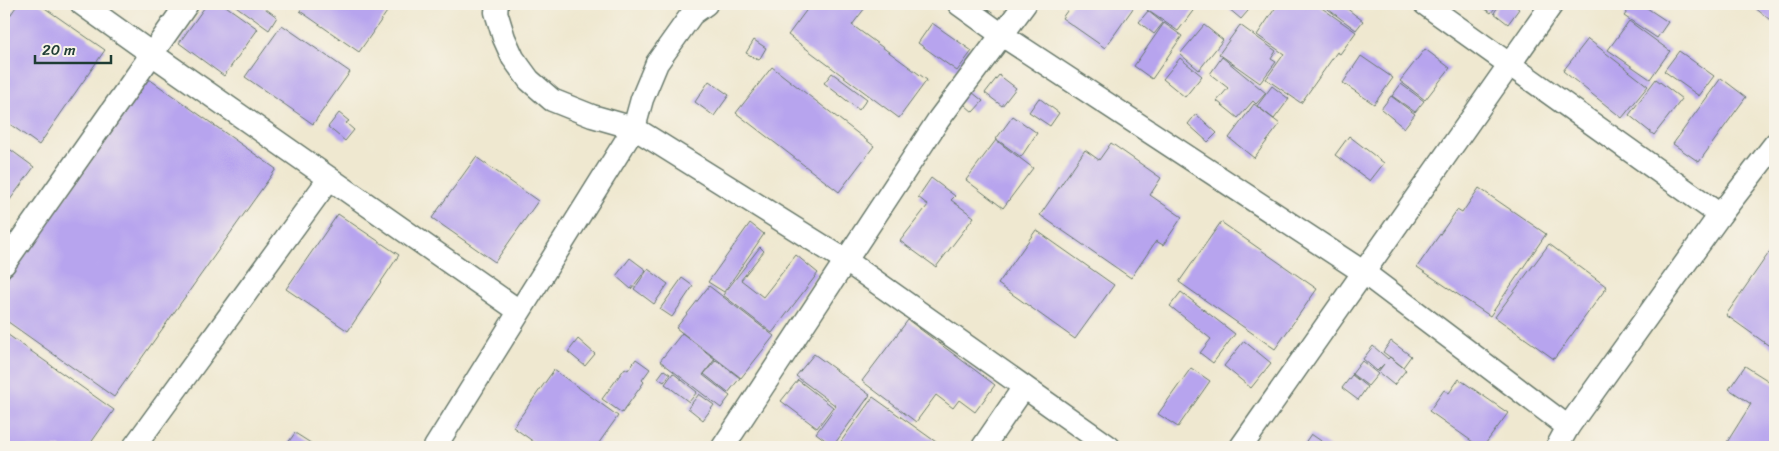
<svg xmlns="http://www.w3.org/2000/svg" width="1779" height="451" font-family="Sriracha,sans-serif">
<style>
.building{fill:#b7a4ee}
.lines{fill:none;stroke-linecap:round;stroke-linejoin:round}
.street-casing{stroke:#68796b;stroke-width:25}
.street{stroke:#fff;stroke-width:22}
</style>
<rect width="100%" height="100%" fill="#f7f3e8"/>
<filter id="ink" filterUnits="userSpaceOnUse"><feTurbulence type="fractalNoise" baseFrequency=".02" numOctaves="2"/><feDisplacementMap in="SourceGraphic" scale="10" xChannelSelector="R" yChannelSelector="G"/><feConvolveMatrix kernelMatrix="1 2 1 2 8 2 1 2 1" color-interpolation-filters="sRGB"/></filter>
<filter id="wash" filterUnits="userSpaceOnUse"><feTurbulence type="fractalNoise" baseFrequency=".0096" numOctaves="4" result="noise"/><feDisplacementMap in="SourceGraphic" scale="20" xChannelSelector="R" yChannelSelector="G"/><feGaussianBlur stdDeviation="1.12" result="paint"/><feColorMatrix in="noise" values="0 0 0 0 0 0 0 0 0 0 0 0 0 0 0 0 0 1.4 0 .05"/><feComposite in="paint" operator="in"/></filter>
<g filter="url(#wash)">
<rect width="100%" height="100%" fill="#efe8d0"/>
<g id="blocks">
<g class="building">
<path d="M18 4H39L105 50 39 145 4 120V24Z"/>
<path d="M207 4H223L258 29 224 76 179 43Z"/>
<path d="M233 4H259L277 17 269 30Z"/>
<path d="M305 4H382L389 9 359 52 300 11Z"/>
<path d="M811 4H868L852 25 927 80 899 118 788 35Z"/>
<path d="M1072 4H1136L1105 48 1062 18Z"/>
<path d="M1151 4H1198L1178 31 1147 10Z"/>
<path d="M1232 4H1254L1241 19 1228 8Z"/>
<path d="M1278 4H1316L1356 32 1340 54 1337 52 1301 103 1266 79 1284 54 1257 35Z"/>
<path d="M1321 4H1341L1363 21 1356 30Z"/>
<path d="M1478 4H1498L1491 13Z"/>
<path d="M1500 4H1512L1519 9 1508 24 1494 13Z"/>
<path d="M1633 4H1641L1668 22 1657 38 1624 16Z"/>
<path d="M1750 4H1775V22L1774 23Z"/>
<path d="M1148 11 1163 23 1154 34 1139 22Z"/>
<path d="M1629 21 1670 51 1650 79 1608 50Z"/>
<path d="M932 23 972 51 957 71 918 43Z"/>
<path d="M1164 23 1182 36 1152 79 1134 66Z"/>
<path d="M282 25 350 72 313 124 245 77Z"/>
<path d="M1204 25 1223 40 1199 70 1180 54Z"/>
<path d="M1240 25 1276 51 1271 59 1276 62 1260 83 1219 54Z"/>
<path d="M1588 39 1648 86 1622 118 1563 71Z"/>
<path d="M754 40 766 48 759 60 746 53Z"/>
<path d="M1425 49 1450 68 1425 100 1400 81Z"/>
<path d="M1679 51 1714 76 1699 96 1664 71Z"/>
<path d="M1361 56 1393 78 1374 104 1343 83Z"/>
<path d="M1222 57 1266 93 1256 104 1253 101 1238 118 1217 101 1228 88 1210 74Z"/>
<path d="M1180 58 1202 76 1185 97 1163 79Z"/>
<path d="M772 67 874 146 839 192 736 113Z"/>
<path d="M832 73 867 99 859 110 824 83Z"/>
<path d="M999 75 1016 88 1002 106 985 93Z"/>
<path d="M1721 78 1746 97 1699 162 1673 144Z"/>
<path d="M149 79 276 169 114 397 4 319V283Z"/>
<path d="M1656 79 1682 99 1654 135 1629 115Z"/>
<path d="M709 81 729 95 714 116 695 102Z"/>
<path d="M1401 84 1424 101 1415 112 1392 96Z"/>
<path d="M1272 86 1289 99 1274 119 1257 106Z"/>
<path d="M967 88 983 101 973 112 958 99Z"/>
<path d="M1391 96 1415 114 1404 128 1381 109Z"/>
<path d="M1039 98 1059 113 1050 126 1029 112Z"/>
<path d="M1254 104 1280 124 1254 158 1229 138Z"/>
<path d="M339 113 349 121 346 123 354 130 345 141 328 127Z"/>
<path d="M1196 114 1217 133 1208 142 1188 124Z"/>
<path d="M1013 116 1037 133 1021 157 996 139Z"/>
<path d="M1349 136 1384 163 1370 181 1335 155Z"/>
<path d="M996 140 1033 168 1003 208 966 180Z"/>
<path d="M1111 143 1161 178 1150 195 1182 217 1163 245 1156 241 1131 278 1040 215 1085 150 1099 160Z"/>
<path d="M4 145 34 167 4 208Z"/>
<path d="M476 157 538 201 495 262 432 218Z"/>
<path d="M931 178 955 196 951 200 974 217 936 267 900 241 928 205 918 197Z"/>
<path d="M1479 188 1546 234 1490 316 1417 267 1457 210 1462 213Z"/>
<path d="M338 214 399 255 348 331 286 289Z"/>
<path d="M1221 222 1317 289 1275 349 1179 282Z"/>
<path d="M750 223 764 234 724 292 708 282Z"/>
<path d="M1036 230 1114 285 1075 339 998 284Z"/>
<path d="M1549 244 1607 287 1554 359 1495 317Z"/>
<path d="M1775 244V350L1726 315Z"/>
<path d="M760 247 764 251 741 280 763 297 796 255 818 273 772 333 723 295Z"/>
<path d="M630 258 646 270 631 289 616 276Z"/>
<path d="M648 269 668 284 654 304 634 289Z"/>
<path d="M682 278 693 286 672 317 660 309Z"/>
<path d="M709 286 774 336 741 378 676 328Z"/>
<path d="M1181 292 1235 334 1213 363 1200 353 1211 339 1170 306Z"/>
<path d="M908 320 995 385 975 412 959 400 953 408 936 395 916 422 862 381Z"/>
<path d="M4 332 114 410 88 447H4Z"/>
<path d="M682 333 715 359 703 375 730 396 721 408 660 361Z"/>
<path d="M578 339 595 354 585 366 568 352Z"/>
<path d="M1244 341 1271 363 1251 388 1224 366Z"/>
<path d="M1391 341 1411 356 1403 367 1383 352Z"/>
<path d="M1373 346 1388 359 1390 357 1406 370 1394 385 1378 372 1384 364 1377 371 1363 359Z"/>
<path d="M814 354 870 395 833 446 816 433 836 406 796 376Z"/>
<path d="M636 359 650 369 642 380 644 382 622 413 602 399 625 368 628 370Z"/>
<path d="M716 360 740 378 728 393 704 374Z"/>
<path d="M1362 361 1378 374 1368 386 1352 374Z"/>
<path d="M1745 366 1775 385V447H1724L1751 404 1729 389Z"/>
<path d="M1191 368 1210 381 1178 427 1158 414Z"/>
<path d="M554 370 618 416 596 447H541L513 427Z"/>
<path d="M664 370 670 374 664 382 658 378Z"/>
<path d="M673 373 697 392 689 402 665 384Z"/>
<path d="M1352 375 1367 387 1358 400 1342 388Z"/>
<path d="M1459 379 1508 413 1483 447H1480L1429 411 1444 390 1449 393Z"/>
<path d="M798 380 833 407 817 428 781 401Z"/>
<path d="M699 394 714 405 703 420 688 408Z"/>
<path d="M873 397 943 447H881L878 444 875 447H837Z"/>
<path d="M295 433 317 447H285Z"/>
<path d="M1311 434 1330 447H1302Z"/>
</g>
</g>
</g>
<g filter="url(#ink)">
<use href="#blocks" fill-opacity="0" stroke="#68796b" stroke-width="1"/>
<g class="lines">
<g class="street-casing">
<g id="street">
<path d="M82 4 152 54 519 311"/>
<path d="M497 4 496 12 504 38 513 58 529 80 552 100 592 116 634 128 845 260 1109 447"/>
<path d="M959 4 1002 35 1363 272 1568 427"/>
<path d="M1425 4 1720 215"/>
<path d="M4 264 187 4"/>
<path d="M134 447 329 179"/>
<path d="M435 447 634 128 642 99 657 63 692 14 706 4"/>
<path d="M723 447 939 119 1025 4"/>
<path d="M983 447 1024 387"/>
<path d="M1241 447 1552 4"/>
<path d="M1557 447 1568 427 1720 215 1775 144"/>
</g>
</g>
<use href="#street" class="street"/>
</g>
</g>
<rect width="1779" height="451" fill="none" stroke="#f7f3e8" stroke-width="20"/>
<path d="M35 55v8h76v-8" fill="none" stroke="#1f3d34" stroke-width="2.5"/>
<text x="42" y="55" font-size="15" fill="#1f3d34" stroke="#f7f3e8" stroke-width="4" paint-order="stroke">20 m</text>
</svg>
